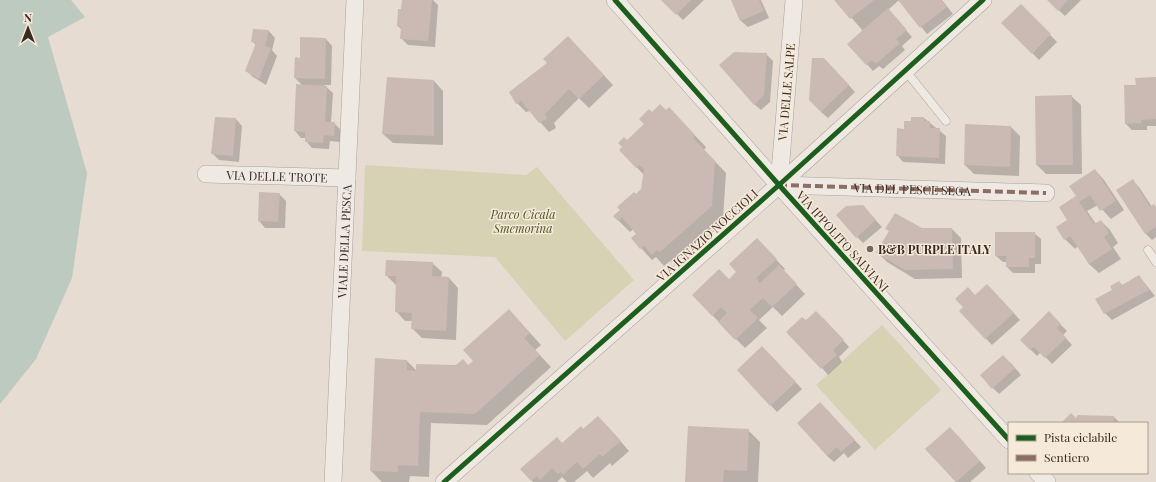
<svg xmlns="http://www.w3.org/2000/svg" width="1156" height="482" font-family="'Playfair Display',serif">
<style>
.green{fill:#d8d2b5}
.water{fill:#bccabf}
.shadow{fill:#0003}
.building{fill:#cabab3}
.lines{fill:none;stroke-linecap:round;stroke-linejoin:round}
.lane-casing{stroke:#aca29a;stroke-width:9}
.street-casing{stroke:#aca29a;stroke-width:18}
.lane{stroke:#eee9e3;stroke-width:8}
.street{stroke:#eee9e3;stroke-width:17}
.quiet{stroke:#8d6e63;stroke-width:4;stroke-dasharray:8 4;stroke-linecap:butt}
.cycleway-casing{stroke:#f5e9d9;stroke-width:8}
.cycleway{stroke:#1b5e20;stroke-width:5}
.poi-dot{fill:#77685f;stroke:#f5e9d9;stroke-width:1.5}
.labels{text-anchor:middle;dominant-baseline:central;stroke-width:3;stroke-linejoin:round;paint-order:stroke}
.street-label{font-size:12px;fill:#3b2a21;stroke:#f5e9d9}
.park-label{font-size:12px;font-style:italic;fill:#535728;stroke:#f5e9d9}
.poi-label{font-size:12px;font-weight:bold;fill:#3b2a21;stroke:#f5e9d9;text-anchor:start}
</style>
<rect width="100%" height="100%" fill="#e6dcd2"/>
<g class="green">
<path d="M365 165 526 175 537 167 634 280 565 341 495 257 362 251Z"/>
<path d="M882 325 941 390 875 450 816 385Z"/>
</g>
<path class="water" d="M0 0H71L85 17 48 37 87 173 72 278 36 359 0 404Z"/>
<g class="shadow">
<path d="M403 0H433L438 5 435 47 408 45 401 38 402 30 398 26Z"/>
<path d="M663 0H704L683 20Z"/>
<path d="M732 0H761L769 18 748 27 741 21Z"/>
<path d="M836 0H942L953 14 927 34 899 0 888 10 912 37 902 46 905 50 883 69 879 66 873 71 849 44 863 31Z"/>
<path d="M1048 0H1081L1065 16Z"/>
<path d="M1021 5 1057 42 1039 60 1003 23Z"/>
<path d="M269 31 275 38 272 50 277 56 266 85 253 77 247 71 256 45 252 41Z"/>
<path d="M326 39 332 46 331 85H324L333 93 331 123H334L341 130 340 142 330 141 329 149 312 148 306 141V138H301L295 131 303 86 295 78 300 59Z"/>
<path d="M577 47 613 85 589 108 579 98 554 123 556 128 549 132 530 111 526 112 517 103 549 63Z"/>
<path d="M766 54 773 61 770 102 761 110 754 104Z"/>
<path d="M831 66 855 92 828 118 821 112Z"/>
<path d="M388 78 434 81 443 91V145L393 143 383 134Z"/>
<path d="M1156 78V126H1147V130H1132L1126 124 1137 86Z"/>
<path d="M1071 96 1081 105 1082 174H1046L1037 165Z"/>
<path d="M666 111 680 120 706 147 704 150 726 173 723 218 672 263 670 261 664 266 656 257 652 260 641 248 638 234 633 229 630 232 618 220 636 195 642 190 644 175 620 150 645 124 652 113Z"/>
<path d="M924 118 946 136 945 164 903 162 897 155 905 130 912 122Z"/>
<path d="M236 119 242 126 239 162 219 160 212 153Z"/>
<path d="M966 125 1011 127 1020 136 1019 176 974 174 965 165Z"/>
<path d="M1095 170 1104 180 1124 210 1111 219 1098 205 1087 211 1096 224 1101 221 1110 230 1118 243 1113 247 1121 259 1099 273 1089 264 1078 246 1075 249 1065 239 1058 227 1069 220 1077 197Z"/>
<path d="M1133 181 1139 187 1152 207 1156 208V237L1152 240 1146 234Z"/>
<path d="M279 194 286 201 285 228H265L259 221Z"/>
<path d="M869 213 882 227 863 243 857 237Z"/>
<path d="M887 229H952L961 238 962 278 915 279 887 262 878 253 890 232Z"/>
<path d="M1034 233 1041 239V264H1035V273H1013L1007 267V262H1003L996 256Z"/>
<path d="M766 249 785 269 783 271 805 294 782 316 773 307 759 320 767 328 745 348 712 315 729 281Z"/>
<path d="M432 263 442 272 441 278H449L458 288 456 340 422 338 412 328 413 321H405L396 311V285L386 275Z"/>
<path d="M1139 276 1155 296 1112 320 1105 313 1113 290 1119 282 1123 286Z"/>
<path d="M994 292 1020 320 992 345 960 311 975 296Z"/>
<path d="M1049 313 1067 331 1063 335 1072 345 1052 364 1041 352 1037 356 1021 340Z"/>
<path d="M823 318 849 347 839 357 842 362 828 375 822 368 806 322Z"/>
<path d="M520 322 541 345 535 350 551 367 487 425 431 423 429 477 410 476 409 482H382L371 471 376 359 407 361 417 371 469 366Z"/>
<path d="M769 354 802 389 777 412 738 370Z"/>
<path d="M1010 362 1021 375 999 394 993 388Z"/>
<path d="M827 410 861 447 848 458 844 453 834 462 827 456Z"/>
<path d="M1079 416 1114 417 1120 423H1062L1076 420Z"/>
<path d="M607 426 629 451 612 466 610 463 593 478 587 471 574 482H567L562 477 557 482H533L521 469 583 430Z"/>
<path d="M748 430 760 442 758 482H686Z"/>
<path d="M957 435 986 468 970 482H956L926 449Z"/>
</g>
<g class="building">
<path d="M402 0H432L428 41 400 39 401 27 397 26 398 9H401Z"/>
<path d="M661 0H691L676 15Z"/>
<path d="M731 0H759L764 11 740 21Z"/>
<path d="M834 0H874L850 19Z"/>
<path d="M898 0H941L947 7 920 28Z"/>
<path d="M1047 0H1068L1058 11Z"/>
<path d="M1021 4 1051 34 1032 54 1001 23Z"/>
<path d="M888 8 907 30 896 39 900 43 876 64 872 60 866 65 847 44Z"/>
<path d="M253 29 269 30 265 46 271 48 259 79 245 71 256 43 251 42Z"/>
<path d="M568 36 604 75 579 99 569 89 545 114 547 119 539 123 521 101 516 104 509 92 547 63 543 59Z"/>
<path d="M300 37 326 38 325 79 294 78 295 57 300 58Z"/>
<path d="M734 52 767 53 764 95 754 105 719 65Z"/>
<path d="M812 58H824L849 85 821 112 809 100Z"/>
<path d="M387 77 434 80V136L382 134Z"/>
<path d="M1156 77V119L1141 120V123L1125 124 1124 85H1136L1135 78Z"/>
<path d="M296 84 327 86 325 122H335L334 136 324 135 323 143 305 142V132L294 131Z"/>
<path d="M1072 95 1073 165H1036L1035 96Z"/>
<path d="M660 104 666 110 669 107 695 135 693 138 715 161 712 206 660 252 657 250 652 255 644 246 640 249 631 238 636 234 622 217 618 221 613 216 620 210 617 207 634 192 636 194 641 189 644 169 639 165 636 168 619 150 622 147 618 143 624 137 627 140 644 124 639 119 649 109 652 112Z"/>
<path d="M215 117 236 118 233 156 211 154Z"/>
<path d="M911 117H924V121H930V128H940L939 158 896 156 897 128 904 129V121H911Z"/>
<path d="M965 124 1011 126 1010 167 964 165Z"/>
<path d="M1095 169 1116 201 1100 211 1090 195 1079 202 1094 224 1101 220 1109 233 1104 237 1112 249 1089 264 1070 236 1064 240 1056 227 1067 220 1059 207 1076 196 1069 186Z"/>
<path d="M1133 179 1150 207 1154 204 1156 207V227L1145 234 1116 190Z"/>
<path d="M259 192 280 193 278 222 258 221Z"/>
<path d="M863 205 876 220 856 238 836 215 846 206Z"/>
<path d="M895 213 922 228H952L953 269 905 270 876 253 889 231 885 229Z"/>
<path d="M995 232H1035V258H1029V267H1006V256H995Z"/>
<path d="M757 238 777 259 756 278 760 283 779 265 797 284 772 307 763 298 750 310 758 318 735 340 718 322 727 313 721 307 712 316 692 295 719 269 729 279 736 272 729 264Z"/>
<path d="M386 260 433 262 432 276 449 277 446 331 411 329 412 313 395 312 396 276H385Z"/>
<path d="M1139 275 1149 290 1104 314 1095 299 1112 290 1110 286 1119 281 1122 285Z"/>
<path d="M987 284 1014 313 985 339 959 311 963 307 955 299 968 287 975 295Z"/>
<path d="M509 309 530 333 524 338 540 355 475 414 420 412 418 466 398 465V472L370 471 375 358 407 360V370L416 371V364L456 365 463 359 468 365 473 361 463 350Z"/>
<path d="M816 311 844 340 833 350 837 355 821 369 786 332 802 317 806 320Z"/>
<path d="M1049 311 1061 324 1057 328 1066 338 1045 358 1034 347 1030 350 1020 340Z"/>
<path d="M762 346 796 382 770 406 737 370Z"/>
<path d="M1003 355 1015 368 992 389 980 375Z"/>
<path d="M820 402 855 440 841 452 837 447 827 456 797 423Z"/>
<path d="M1071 413 1076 418 1078 415 1114 416V423H1061Z"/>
<path d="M598 416 621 441 602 457 600 454 583 469 577 462 563 475 561 472 558 474 552 468 540 480 537 476 531 481 520 469 557 437 562 443 581 426 583 429Z"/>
<path d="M688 426 749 429 747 471 724 470 723 482H685Z"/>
<path d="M950 427 980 461 956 482 925 449Z"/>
</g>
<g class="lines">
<g class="lane-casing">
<g id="lane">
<path d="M905 70 946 121"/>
<path d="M1148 250 1156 262"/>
</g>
</g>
<g class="street-casing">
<g id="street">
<path d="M615 0 779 185 1009 440"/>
<path id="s1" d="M794 0 779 185 1046 193"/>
<path id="s2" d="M206 174 347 178"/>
<path d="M1038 473 1047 482"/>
<path id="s3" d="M333 482 355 0"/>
<path d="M444 482 779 185 983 0"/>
</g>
</g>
<use href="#lane" class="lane"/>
<use href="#street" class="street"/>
<path class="quiet" d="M779 185 1046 193"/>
<g class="cycleway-casing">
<g id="cycleway">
<path d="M615 0 779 185 1009 440"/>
<path d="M444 482 779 185 983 0"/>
</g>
</g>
<use href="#cycleway" class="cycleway"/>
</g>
<circle class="poi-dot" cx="870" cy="249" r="4"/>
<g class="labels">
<g class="street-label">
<text transform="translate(786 92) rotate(-85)">VIA DELLE SALPE</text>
<text stroke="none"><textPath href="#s2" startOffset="71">VIA DELLE TROTE</textPath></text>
<text stroke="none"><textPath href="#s1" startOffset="319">VIA DEL PESCE SEGA</textPath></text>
<text transform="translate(707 235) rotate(-42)">VIA IGNAZIO NOCCIOLI</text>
<text stroke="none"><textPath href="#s3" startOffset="241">VIALE DELLA PESCA</textPath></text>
<text transform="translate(843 241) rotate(48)">VIA IPPOLITO SALVIANI</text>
</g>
<g class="park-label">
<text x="523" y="214">Parco Cicala<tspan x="523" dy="14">Smemorina</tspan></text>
</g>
<g class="poi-label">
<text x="878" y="249">B&amp;B PURPLE ITALY</text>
</g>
</g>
<rect x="1008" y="422" width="140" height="52" fill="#f5e9d9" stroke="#ab9d8f"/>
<rect x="1016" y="435" width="20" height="6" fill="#1b5e20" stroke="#ab9d8f"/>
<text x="1044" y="442" font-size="12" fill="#3b2a21">Pista ciclabile</text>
<rect x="1016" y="455" width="20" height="6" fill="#8d6e63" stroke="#ab9d8f"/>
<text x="1044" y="462" font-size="12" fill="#3b2a21">Sentiero</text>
<g transform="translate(28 28)" stroke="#f5e9d9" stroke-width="3" paint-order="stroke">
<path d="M0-3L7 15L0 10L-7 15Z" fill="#3b2a21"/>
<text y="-6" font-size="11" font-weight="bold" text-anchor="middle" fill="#3b2a21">N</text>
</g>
</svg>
